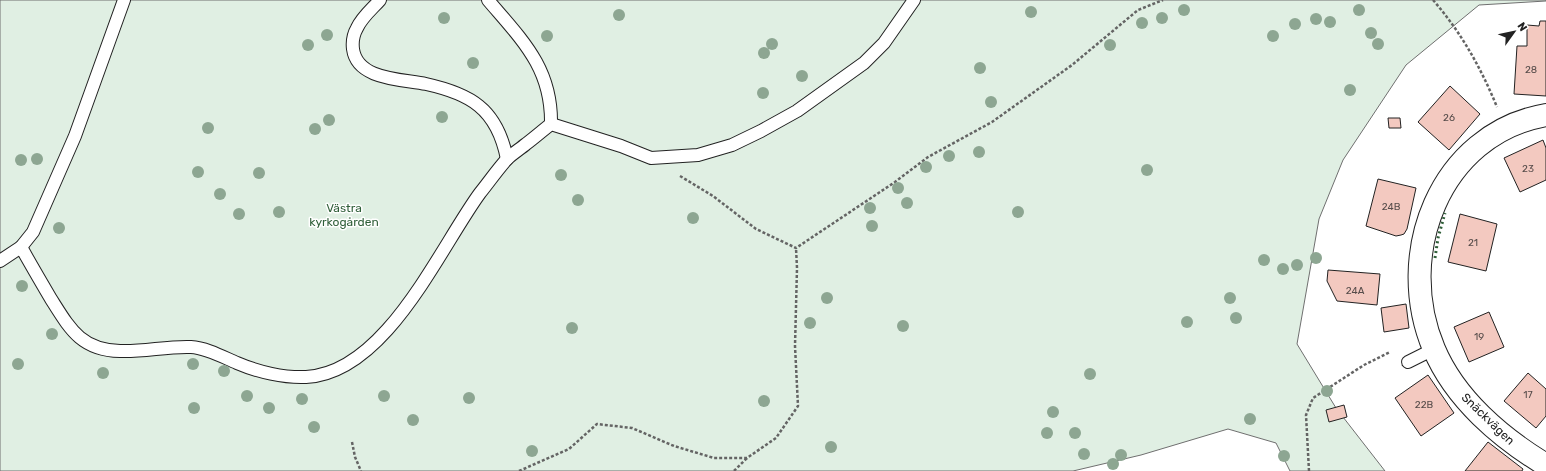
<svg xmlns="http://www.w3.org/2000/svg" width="1546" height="471" font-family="Rubik,sans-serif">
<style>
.green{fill:#e0efe3;stroke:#6f6f6f}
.building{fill:#f3c9c0;stroke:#222}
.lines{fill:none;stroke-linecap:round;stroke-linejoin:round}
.service-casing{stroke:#222;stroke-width:14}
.minor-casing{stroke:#222;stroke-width:24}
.path{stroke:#646464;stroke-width:2.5;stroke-dasharray:3 2;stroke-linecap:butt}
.service{stroke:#fff;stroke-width:12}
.minor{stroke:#fff;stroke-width:22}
.hedge{stroke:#2f5e38;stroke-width:3;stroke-dasharray:2 3;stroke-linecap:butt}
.tree{fill:#8da692}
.labels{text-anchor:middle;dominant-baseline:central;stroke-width:3;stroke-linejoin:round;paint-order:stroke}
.number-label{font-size:10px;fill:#564c4a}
.park-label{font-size:12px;fill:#2f5e38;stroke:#fff}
.street-label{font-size:12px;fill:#222;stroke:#fff}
</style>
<rect width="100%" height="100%" fill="#fff"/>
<path class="green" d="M0 0H1546V1L1479 5 1406 65 1343 160 1319 219 1297 344 1336 408 1385 471H1290L1276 443 1228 429 1141 455 1073 471H0Z"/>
<g class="building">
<path d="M1540 21H1546V96L1514 94 1517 46H1527V25L1539 26Z"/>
<path d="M1450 86 1480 114 1449 150 1418 122Z"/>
<path d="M1388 118H1400L1401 128H1389Z"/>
<path d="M1543 140 1546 148V180L1520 192 1504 158Z"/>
<path d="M1378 179 1416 188 1407 229 1404 234 1401 235 1396 236 1366 226Z"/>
<path d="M1460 214 1497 224 1486 271 1448 262Z"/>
<path d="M1328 270 1380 274 1377 305 1337 301 1327 281Z"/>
<path d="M1406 304 1409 328 1384 332 1381 308Z"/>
<path d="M1489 312 1504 347 1469 362 1454 327Z"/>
<path d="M1528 373 1546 389V416L1536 428 1504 401Z"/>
<path d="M1428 375 1454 413 1421 436 1395 398Z"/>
<path d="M1344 405 1347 417 1329 422 1326 410Z"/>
<path d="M1488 442 1523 469 1522 471H1465Z"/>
</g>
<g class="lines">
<g class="service-casing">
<g id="service">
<path d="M380 0C372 9 362 17 357 28 353 35 352 41 353 49 357 80 402 79 426 84 444 88 466 95 479 106 495 119 503 139 507 159"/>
<path d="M488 0C522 40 552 68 551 124"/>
<path d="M21 247 33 232 75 136 124 0"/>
<path d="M0 261 21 247C31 265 41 282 51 299 70 329 81 350 120 351 144 352 167 346 191 347 207 348 223 357 237 363 258 372 284 378 306 377 386 373 439 249 480 193 489 182 497 170 507 159 512 154 520 149 526 144 534 138 542 131 551 124L621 146 651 158 698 155 732 145 761 131 797 111 864 63 884 43 914 0"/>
<path d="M1408 362 1434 349"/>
</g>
</g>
<g class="minor-casing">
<path id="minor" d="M1546 115C1439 134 1394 255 1434 349 1455 399 1501 438 1546 465"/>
</g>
<g class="path">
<path d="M1433 0C1461 32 1481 68 1497 107"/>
<path d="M680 176 713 196 756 229 796 248 895 182 928 157 992 122 1072 65 1138 10 1163 0"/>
<path d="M352 442 355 457 361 471"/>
<path d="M519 471 569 449 597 424 632 428 674 446 714 458H747L776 438 798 406 795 346 797 268 796 248"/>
<path d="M734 471 747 458"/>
<path d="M1309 471 1306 415 1313 398 1364 365 1390 352"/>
</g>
<use href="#service" class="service"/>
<use href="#minor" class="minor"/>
<path class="hedge" d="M1435 258 1438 238 1445 213"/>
</g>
<g class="tree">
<circle cx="1184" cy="10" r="6"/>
<circle cx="1359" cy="10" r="6"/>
<circle cx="1031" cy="12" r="6"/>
<circle cx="619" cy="15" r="6"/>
<circle cx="444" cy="18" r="6"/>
<circle cx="1162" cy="18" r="6"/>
<circle cx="1316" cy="19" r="6"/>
<circle cx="1330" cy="22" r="6"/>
<circle cx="1142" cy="23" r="6"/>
<circle cx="1295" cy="24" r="6"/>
<circle cx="1371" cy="33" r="6"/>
<circle cx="327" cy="35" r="6"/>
<circle cx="547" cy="36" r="6"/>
<circle cx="1273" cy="36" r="6"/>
<circle cx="772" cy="44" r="6"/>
<circle cx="1378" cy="44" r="6"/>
<circle cx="308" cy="45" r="6"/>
<circle cx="1110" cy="45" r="6"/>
<circle cx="764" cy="53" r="6"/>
<circle cx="473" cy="63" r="6"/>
<circle cx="980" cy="68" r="6"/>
<circle cx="802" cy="76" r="6"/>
<circle cx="1350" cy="90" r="6"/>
<circle cx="763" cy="93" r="6"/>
<circle cx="991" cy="102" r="6"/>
<circle cx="442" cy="117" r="6"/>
<circle cx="329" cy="120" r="6"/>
<circle cx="208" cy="128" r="6"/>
<circle cx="315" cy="129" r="6"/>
<circle cx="979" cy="152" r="6"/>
<circle cx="949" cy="156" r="6"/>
<circle cx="37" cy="159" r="6"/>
<circle cx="21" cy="160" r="6"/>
<circle cx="926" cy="167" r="6"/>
<circle cx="1147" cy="170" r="6"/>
<circle cx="198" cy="172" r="6"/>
<circle cx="259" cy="173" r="6"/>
<circle cx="561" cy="175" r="6"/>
<circle cx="898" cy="188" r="6"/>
<circle cx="220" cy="194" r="6"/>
<circle cx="578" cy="200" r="6"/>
<circle cx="907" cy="203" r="6"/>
<circle cx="870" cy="208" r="6"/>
<circle cx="279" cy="212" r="6"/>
<circle cx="1018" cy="212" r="6"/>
<circle cx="239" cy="214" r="6"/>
<circle cx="693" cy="218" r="6"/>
<circle cx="872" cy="226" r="6"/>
<circle cx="59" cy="228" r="6"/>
<circle cx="1316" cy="258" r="6"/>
<circle cx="1264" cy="260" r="6"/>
<circle cx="1297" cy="265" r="6"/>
<circle cx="1283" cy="269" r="6"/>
<circle cx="22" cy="286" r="6"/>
<circle cx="827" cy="298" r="6"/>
<circle cx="1230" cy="298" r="6"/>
<circle cx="1236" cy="318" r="6"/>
<circle cx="1187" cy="322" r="6"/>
<circle cx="810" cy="323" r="6"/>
<circle cx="903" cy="326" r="6"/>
<circle cx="572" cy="328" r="6"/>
<circle cx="52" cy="334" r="6"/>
<circle cx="18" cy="364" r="6"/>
<circle cx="193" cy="364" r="6"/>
<circle cx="224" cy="371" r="6"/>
<circle cx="103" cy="373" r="6"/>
<circle cx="1090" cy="374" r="6"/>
<circle cx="1327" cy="391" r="6"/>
<circle cx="247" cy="396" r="6"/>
<circle cx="384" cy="396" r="6"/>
<circle cx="469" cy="398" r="6"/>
<circle cx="302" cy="399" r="6"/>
<circle cx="764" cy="401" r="6"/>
<circle cx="194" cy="408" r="6"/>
<circle cx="269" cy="408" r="6"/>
<circle cx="1053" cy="412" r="6"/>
<circle cx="1250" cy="419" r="6"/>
<circle cx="413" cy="420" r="6"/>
<circle cx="314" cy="427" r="6"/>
<circle cx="1047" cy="433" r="6"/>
<circle cx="1075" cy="433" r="6"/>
<circle cx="831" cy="447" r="6"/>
<circle cx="532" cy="451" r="6"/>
<circle cx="1084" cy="454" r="6"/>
<circle cx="1121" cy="455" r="6"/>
<circle cx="1284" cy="456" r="6"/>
<circle cx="1113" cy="464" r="6"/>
</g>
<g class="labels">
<g class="number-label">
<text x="1531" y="70">28</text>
<text x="1449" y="118">26</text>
<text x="1528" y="169">23</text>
<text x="1391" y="207">24B</text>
<text x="1473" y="243">21</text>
<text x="1355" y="291">24A</text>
<text x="1479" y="337">19</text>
<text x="1528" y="395">17</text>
<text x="1424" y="405">22B</text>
</g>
<g class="park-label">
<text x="344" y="208">Västra<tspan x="344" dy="14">kyrkogården</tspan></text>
</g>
<g class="street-label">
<text transform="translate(1488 419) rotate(44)">Snäckvägen</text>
</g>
</g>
<g transform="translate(1514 32) rotate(57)" stroke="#ffffff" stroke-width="3" paint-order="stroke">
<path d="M0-3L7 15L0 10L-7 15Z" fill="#222222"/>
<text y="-6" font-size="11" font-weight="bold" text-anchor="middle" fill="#222222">N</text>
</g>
</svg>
